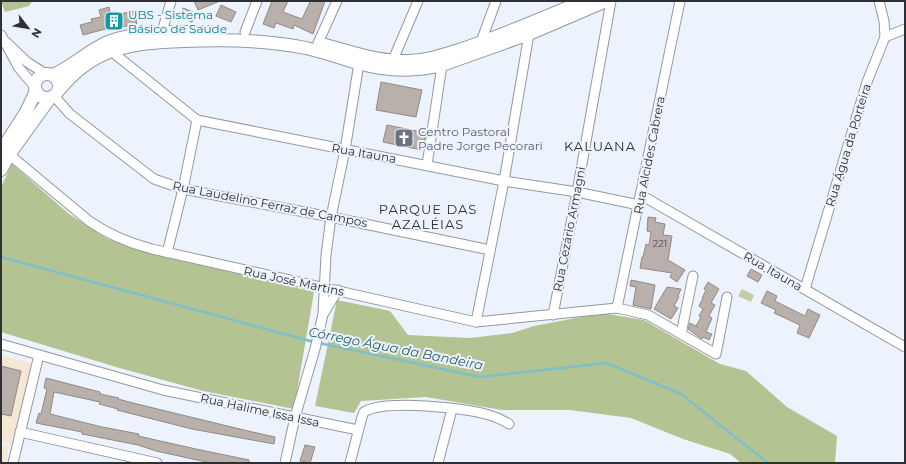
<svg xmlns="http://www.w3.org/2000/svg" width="906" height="464" font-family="Montserrat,sans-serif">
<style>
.education{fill:#f4e7d3}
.green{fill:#c1cea7}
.forest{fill:#b3c392}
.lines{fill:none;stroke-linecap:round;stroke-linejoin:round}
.stream{stroke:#7dc0ca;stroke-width:2.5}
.building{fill:#bab0ab;stroke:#928984}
.street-casing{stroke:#9398a0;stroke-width:11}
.secondary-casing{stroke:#9398a0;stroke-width:14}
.street{stroke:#fff;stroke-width:9}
.secondary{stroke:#fff;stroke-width:12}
.labels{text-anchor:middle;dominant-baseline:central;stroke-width:4;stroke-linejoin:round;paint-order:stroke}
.number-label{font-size:10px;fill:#515051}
.culture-label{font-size:12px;fill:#0d838f;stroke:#edf3fc;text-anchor:start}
.worship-label{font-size:12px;fill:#5b616d;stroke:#edf3fc;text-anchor:start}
.street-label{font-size:12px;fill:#2e3033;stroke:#edf3fc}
.neighbourhood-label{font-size:13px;letter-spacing:1px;fill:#2e3033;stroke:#edf3fc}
.water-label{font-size:13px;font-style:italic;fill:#276067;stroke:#edf3fc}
</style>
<rect width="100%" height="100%" fill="#edf3fc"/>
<g class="education">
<path d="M1 355 33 364 13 445 1 442Z"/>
<path d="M1 445 9 447 5 463H1Z"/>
</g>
<path class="green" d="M742 289 754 295 751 302 738 296Z"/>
<g class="forest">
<path d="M1 1H32L29 6 5 12Z"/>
<path d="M12 164 69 214 108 239 137 249 314 292 294 409 203 391 116 367 1 332V187Z"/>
<path d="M337 300 390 311 408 335 470 338 512 333 534 326 602 313 644 320 720 364 746 371 787 407 837 436 835 463H741L730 454 683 439 631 418 570 410H502L426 397 361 401 354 413 315 406Z"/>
</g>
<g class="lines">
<g class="stream">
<path d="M1 257 314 342"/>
<path d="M319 343 480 377 607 363 681 394 768 463"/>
</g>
</g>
<g class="building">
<path d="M194 1H220L198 10Z"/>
<path d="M272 1H288L283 12 302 19 310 2 312 4 314 1H325L313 34 294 25 293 29 276 23 274 28 263 24Z"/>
<path d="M221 5 236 12 231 22 216 16Z"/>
<path d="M109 7 111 16 134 11 137 24 112 29 109 28 83 35 80 25 92 22 91 19 101 17 99 10Z"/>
<path d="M183 8 195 13 192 22 179 16Z"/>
<path d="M381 82 422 90 416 117 376 110Z"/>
<path d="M387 125 426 133 422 150 383 142Z"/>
<path d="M648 217 656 218 655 222 665 224 663 235 672 236 668 260 685 270 677 282 670 277 672 273 640 268 642 257H643L646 244 649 245 651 232 647 231Z"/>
<path d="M751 269 762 275 758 282 747 276Z"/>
<path d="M631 280 655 285 651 309 633 305 636 287 630 286Z"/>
<path d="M708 282 719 289 711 303 715 305 709 316 712 318 706 332 712 334 709 340 703 337 702 339 688 329 690 323 698 327 696 326 701 317 699 316 703 309 699 306 703 298H702L706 290 704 289Z"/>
<path d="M667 287 681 289 678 296 679 297 674 306 678 308 671 319 654 309Z"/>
<path d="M767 291 777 296 775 301 805 316 808 309 820 315 809 338 797 333 800 325 774 313 776 310 761 303Z"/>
<path d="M1 366 21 371 11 416 1 414Z"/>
<path d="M46 378 100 392V394L119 398 118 399 137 404 248 431 275 437 274 444 192 429 117 410 118 409 99 404 100 402 54 392 50 414 102 427 139 434 138 436 196 449 249 460V463H211L156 451 138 445 82 434V432L36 423 39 413 41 414 47 389 44 388Z"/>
<path d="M305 445 315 447 310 463 300 461Z"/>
</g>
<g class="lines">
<g class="street-casing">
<g id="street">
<path d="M162 32 171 1"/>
<path d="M245 32 257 1"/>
<path d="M1 35 19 68 35 87"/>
<path d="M885 37 905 29"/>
<path d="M6 42 27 62 46 74"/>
<path d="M318 43 337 1"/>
<path d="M479 47 496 1"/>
<path d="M111 51 197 120 504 181 577 192 639 205"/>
<path d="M393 60 418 1"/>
<path d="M54 96 70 114 154 179 183 189 331 217 490 250"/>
<path d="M5 151 89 221C109 235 129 243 152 249L476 322 617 308 648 315 716 354 727 297"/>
<path d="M427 165 442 65"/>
<path d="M641 195 905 347"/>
<path d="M167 253 183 189 197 120"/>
<path d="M805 289 867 82 885 37 884 21 879 1"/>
<path d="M617 308 680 1"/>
<path d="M324 313 338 290"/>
<path d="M553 315 577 192 611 1"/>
<path d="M476 322 504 181 529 34"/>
<path d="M681 334 693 276"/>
<path d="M1 344 163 390 358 430"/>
<path d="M20 432 157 463"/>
<path d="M13 463 39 355"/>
<path d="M285 463 295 417 315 349 323 314 326 255 331 217 345 150 360 57"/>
<path d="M350 463 362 417 364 412C385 399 465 408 489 415 496 417 503 420 509 424"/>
<path d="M438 463 452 409"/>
</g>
</g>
<g class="secondary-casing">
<g id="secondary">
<path d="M325 45C352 52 380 62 408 61 425 61 440 56 456 51 499 37 541 19 583 1"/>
<circle cx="47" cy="86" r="12"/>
<path d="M53 75C73 66 89 50 108 42 136 30 181 32 212 32"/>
<path d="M59 90C73 73 91 58 112 51 136 43 160 42 184 41 225 39 265 40 306 48 323 52 341 58 358 63 386 71 414 72 442 65L529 34 606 1"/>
<path d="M1 151 26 112 36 91"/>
<path d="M1 170 9 155 50 98"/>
</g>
</g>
<use href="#street" class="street"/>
<use href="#secondary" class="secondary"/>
</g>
<defs>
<g id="building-square" transform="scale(1)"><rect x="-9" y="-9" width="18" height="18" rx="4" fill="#0f9aa8" stroke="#edf3fc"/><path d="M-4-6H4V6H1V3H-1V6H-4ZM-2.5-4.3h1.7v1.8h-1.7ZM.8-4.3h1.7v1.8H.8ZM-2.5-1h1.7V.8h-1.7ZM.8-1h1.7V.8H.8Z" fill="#fff"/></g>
<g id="church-square" transform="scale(1)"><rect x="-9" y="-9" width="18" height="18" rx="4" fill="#6b7280" stroke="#edf3fc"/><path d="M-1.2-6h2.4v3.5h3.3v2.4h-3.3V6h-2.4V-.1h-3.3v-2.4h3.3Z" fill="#fff"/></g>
</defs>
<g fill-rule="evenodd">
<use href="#building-square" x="114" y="21"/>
<use href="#church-square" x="404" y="138"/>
</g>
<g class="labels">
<g class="number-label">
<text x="660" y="243">221</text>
</g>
<g class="culture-label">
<text x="128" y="14">UBS - Sistema<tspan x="128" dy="14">Básico de Saúde</tspan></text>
</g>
<g class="worship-label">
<text x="418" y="131">Centro Pastoral<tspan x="418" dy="14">Padre Jorge Pecorari</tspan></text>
</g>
<g class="street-label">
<text transform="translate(848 145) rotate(-73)">Rua Água da Porteira</text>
<text transform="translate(364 153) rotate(10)">Rua Itauna</text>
<text transform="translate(649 155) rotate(-79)">Rua Alcides Cabrera</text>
<text transform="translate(270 204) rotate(11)">Rua Laudelino Ferraz de Campos</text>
<text transform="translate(569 229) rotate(-79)">Rua Cezário Armagni</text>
<text transform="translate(773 271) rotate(30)">Rua Itauna</text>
<text transform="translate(294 281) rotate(12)">Rua José Martins</text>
<text transform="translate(260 410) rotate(12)">Rua Halime Issa Issa</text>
</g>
<g class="neighbourhood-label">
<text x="600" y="146">KALUANA</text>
<text x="428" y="209">PARQUE DAS<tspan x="428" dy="15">AZALÉIAS</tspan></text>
</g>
<g class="water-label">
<text transform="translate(396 348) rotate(11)">Córrego Água da Bandeira</text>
</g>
</g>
<rect width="906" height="464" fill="none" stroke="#2e3033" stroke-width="4"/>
<g transform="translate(28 28) rotate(121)" stroke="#edf3fc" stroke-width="3" paint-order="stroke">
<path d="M0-3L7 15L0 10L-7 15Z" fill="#2e3033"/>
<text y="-6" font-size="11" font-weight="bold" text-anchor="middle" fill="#2e3033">N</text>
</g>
</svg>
